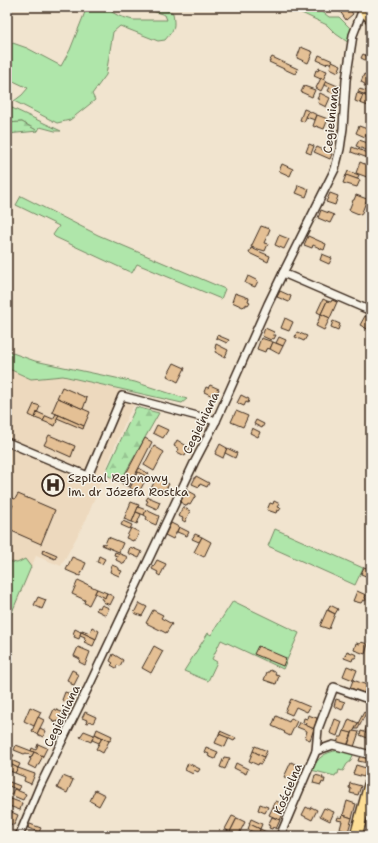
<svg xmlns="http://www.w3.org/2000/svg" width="378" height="843" font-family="'Shantell Sans',sans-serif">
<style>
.built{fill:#edd9be}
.green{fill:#afe6aa;stroke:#758864}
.forest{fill:url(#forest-firs);stroke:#758864}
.building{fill:#e4c095;stroke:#3b2a1e}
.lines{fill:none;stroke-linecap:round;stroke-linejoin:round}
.street-casing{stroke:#3b2a1e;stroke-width:10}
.primary-casing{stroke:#3b2a1e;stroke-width:14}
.street{stroke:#f7f3e8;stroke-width:7}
.primary{stroke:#fdde96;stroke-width:11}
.labels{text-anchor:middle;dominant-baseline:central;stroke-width:3;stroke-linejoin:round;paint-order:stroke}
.street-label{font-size:12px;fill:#3b2a1e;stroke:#f7f3e8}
.poi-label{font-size:12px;fill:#3b2a1e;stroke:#f7f3e8;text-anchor:start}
</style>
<defs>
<pattern id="forest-firs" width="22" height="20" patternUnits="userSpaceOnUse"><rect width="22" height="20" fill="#afe6aa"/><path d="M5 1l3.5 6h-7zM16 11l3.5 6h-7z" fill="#97c592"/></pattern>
</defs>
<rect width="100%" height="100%" fill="#f1e4cf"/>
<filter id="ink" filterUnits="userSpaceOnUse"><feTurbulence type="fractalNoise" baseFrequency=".025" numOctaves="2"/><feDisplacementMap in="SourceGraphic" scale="8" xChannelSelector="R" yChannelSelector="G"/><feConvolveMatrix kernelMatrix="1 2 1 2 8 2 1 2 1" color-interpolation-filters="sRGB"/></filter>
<g filter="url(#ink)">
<path class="built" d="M7 368 31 379 63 376 110 387 132 394 136 402 128 415 112 453 87 518 61 566 36 556 7 624Z"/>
<g class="green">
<path d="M87 7H95L104 11H110L119 16 133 20H167L165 15 140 7H160L173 13C175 28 175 28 165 40L158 41 120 26 113 32 106 75 92 94 95 100 70 120 57 123 14 101 22 95 28 88 7 78V41L27 48 61 66 70 50Z"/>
<path d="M289 7H316L329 17H339L351 29 349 43 336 34 327 25Z"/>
<path d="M7 105 12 108 61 131H55L40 127 38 131 22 122 7 123Z"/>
<path d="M21 196 98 235 225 289 221 299 137 264 132 273 55 237 53 235 59 226 16 205Z"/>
<path d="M7 351 35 361 135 382 187 399 182 403 63 376 31 379 7 368Z"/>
<path d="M275 529 363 568 355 585 268 546Z"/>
<path d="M25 559 31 567 7 624V561L17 563Z"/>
<path d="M233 601 299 633 283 669 221 640 212 659 217 662 208 681 184 671 208 633 211 635Z"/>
<path d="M339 750 354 752 351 761 347 764 343 771 339 770 338 774H336L335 776 311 770C319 757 323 753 339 750Z"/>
</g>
<g class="forest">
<path d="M22 122 38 131 7 134V123Z"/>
<path d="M136 407 159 413 120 482 105 474Z"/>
</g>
<g class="building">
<path d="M337 7H350L352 9 350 10 353 14 346 20Z"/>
<path d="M301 47 313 52 308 63 297 58Z"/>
<path d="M363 54 371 58V63L361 58Z"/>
<path d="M319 55 333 61 331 64 328 62 326 64 317 60Z"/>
<path d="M272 57 298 69 295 74 269 62Z"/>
<path d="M332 61 341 65 338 72 330 68Z"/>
<path d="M319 68 327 71 323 80 314 76 316 70 318 71Z"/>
<path d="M364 74 371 77V85H369V87L364 86 365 84 361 82Z"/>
<path d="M321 78 326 81 321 91 316 88Z"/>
<path d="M326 81 340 87 337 95 328 91 330 87 324 85Z"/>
<path d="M304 86 315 90 312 97 301 92Z"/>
<path d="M359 89 370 92 369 96 358 92Z"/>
<path d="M320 93 330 98 326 107 318 103 319 99H317Z"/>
<path d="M357 93 363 95 360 103 355 101Z"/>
<path d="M363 95 371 98V107L360 103Z"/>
<path d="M304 109 309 111 304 122 300 120Z"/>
<path d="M309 111 317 115 315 120 306 117Z"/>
<path d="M317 115 328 119 324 129 316 126 315 127 313 126Z"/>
<path d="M359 126 370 130 368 134 367 133 365 137 356 133Z"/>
<path d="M359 140 371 144 370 147H371V152L356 146Z"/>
<path d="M309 144 314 146 311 154 306 152Z"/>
<path d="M317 147 332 154 330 159 314 152Z"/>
<path d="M352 147 371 154V159L351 152Z"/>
<path d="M360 162 371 167 367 177 356 173Z"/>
<path d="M282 164 293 169 290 176 279 171Z"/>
<path d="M348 171 359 175 357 179 346 176Z"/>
<path d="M346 175 360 180 357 187 343 183Z"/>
<path d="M298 185 309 189 306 197 296 193 298 189H297Z"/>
<path d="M330 193 338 196 335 205 326 202Z"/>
<path d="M356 195 367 199 361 215 349 210 353 200H354Z"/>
<path d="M321 210 334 215 330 223 318 218Z"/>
<path d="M261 226 270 229 264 243 268 244 265 251 251 247Z"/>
<path d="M279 235 289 239 284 249 275 245Z"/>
<path d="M308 236 326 244 324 250 313 245 312 248 304 245Z"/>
<path d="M251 248 270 256 268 262 249 253Z"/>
<path d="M322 254 332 258 329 264 320 260Z"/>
<path d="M248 276 258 281 255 287 245 283Z"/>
<path d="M280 291 291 296 289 302 277 297Z"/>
<path d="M235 293 249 298 248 301 250 302 248 305 246 304V306H244L243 307 232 302Z"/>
<path d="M323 299 327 301 321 314 317 312Z"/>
<path d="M332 300 337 302 330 318 321 314 327 301 331 302Z"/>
<path d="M321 314 330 318 324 330 316 326Z"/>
<path d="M365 316 371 318 370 323 371 324V331L360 325Z"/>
<path d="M285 318 293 322 289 331 281 328Z"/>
<path d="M333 321 340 324 338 330 331 327Z"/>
<path d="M265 328 274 332 273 335H276L274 339 272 338 271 340 262 336Z"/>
<path d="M297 332 307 336 304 341 295 337Z"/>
<path d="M217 335 229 340 227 343 216 338Z"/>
<path d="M279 337 286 340 283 346 276 343Z"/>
<path d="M261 338 273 342 270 349 267 348V349H266L265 352 257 349Z"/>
<path d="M273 342 283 346 279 354 270 349Z"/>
<path d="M216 344 228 350 225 357 215 352 216 349 215 348Z"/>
<path d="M174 363 185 368 178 382 167 376Z"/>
<path d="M210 385 219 389 215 397 204 392 206 387 208 388Z"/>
<path d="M62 387 87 398 83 409 57 398Z"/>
<path d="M241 395 249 399 248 403 246 402 244 406 237 403Z"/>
<path d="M58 398 90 412 84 426 52 412Z"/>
<path d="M34 404 40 406 35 418 29 415Z"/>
<path d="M236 411 248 416 243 427 231 422Z"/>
<path d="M37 412 46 416 43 421 35 418Z"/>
<path d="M56 414 59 415 56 420 57 421 55 426 43 421 46 416 53 419Z"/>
<path d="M59 415 84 426 83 429 57 418Z"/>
<path d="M256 420 264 424 262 428 254 424Z"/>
<path d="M157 425 168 430 163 438 153 433Z"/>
<path d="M252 428 260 432 258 437 250 433Z"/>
<path d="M49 435 75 446 71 457 44 445Z"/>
<path d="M145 438 152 442 129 487 121 483Z"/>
<path d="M177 440 190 448 185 456 177 452 179 449 174 446Z"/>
<path d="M220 444 227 448 223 458 215 454Z"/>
<path d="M154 446 164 452 154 471 144 465Z"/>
<path d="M227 448 237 453 235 458 225 453Z"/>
<path d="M139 468 149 474 147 477 137 472Z"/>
<path d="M138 472 147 477 139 492 130 488Z"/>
<path d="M196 476 209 483 207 487 200 484 199 487 192 484Z"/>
<path d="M156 478 169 484 165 491 158 488 156 494 150 491Z"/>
<path d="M187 490 196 495 190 505 188 504 187 506 180 502Z"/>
<path d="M18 494 55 510 41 544 7 529V518L13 505 10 504 12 498 15 499Z"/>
<path d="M148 497 160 502 157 509 146 504 148 501 146 500Z"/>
<path d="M274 501 280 504 278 507 281 508 279 511 277 510 276 513 267 510 270 503 273 504Z"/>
<path d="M131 502 139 505 132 522 124 519Z"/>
<path d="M138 507 146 510 144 515 136 512Z"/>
<path d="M183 507 190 511 185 522 182 520 183 518 178 516Z"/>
<path d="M146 510 159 516 156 525 149 522V521L146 519 147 517 144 515Z"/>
<path d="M136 512 141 514 137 524 132 522Z"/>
<path d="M123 521 132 525 130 529 121 525Z"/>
<path d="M171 523 179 527 173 539 165 535Z"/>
<path d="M179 527 189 532 187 536 177 532Z"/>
<path d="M131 528 139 532 136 540H133V541L126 538Z"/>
<path d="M195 534 202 537 199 542 192 539Z"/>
<path d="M108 537 123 543 119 552 102 545 103 543 105 544Z"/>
<path d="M202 537 211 542 204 557 194 552Z"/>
<path d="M130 547 142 552 139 558 128 553Z"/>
<path d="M43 549 57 555 55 559 42 553Z"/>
<path d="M115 552 128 557 124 564 116 560 117 556 114 555Z"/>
<path d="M99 556 105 559 102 564 97 562Z"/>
<path d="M72 557 86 563 80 576 66 570Z"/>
<path d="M157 560 166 564 160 576 157 574 158 572 152 569Z"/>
<path d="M112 565 119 568V570L122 571 119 576 110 572Z"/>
<path d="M364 567 371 570 368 577 361 574Z"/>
<path d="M78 580 97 589 89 605 84 603 85 600 72 594Z"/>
<path d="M97 589 107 593 105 598 95 593Z"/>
<path d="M357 591 366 595 365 598 366 599 365 601 363 600 361 603 353 601Z"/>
<path d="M107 593 114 597 110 605 103 602 104 600 101 599 102 596 105 598Z"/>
<path d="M38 597 46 600 42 609 34 605Z"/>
<path d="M139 603 147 607 142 616 134 613Z"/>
<path d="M102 605 109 608 106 615 96 610 98 607 100 608Z"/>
<path d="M330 605 338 609 335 614 328 610Z"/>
<path d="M153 610 163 615 161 618 172 624 166 633 146 623Z"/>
<path d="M327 610 335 614 329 629 320 626Z"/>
<path d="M92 627 99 631 96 639 81 632 82 630 90 633Z"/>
<path d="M75 629 81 632 79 639 74 637 75 635 73 634Z"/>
<path d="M81 632 96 639 93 646 84 642 86 640 84 639 85 637 80 635Z"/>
<path d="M361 642 368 644 365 654 354 650 356 643 360 644Z"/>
<path d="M154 646 163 651 151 673 142 668Z"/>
<path d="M258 646 286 658 283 666 254 654Z"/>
<path d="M78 647 90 652 85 665 79 662 80 659 74 656Z"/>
<path d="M347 651 357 655 355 658H353L352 661 344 658Z"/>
<path d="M113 654 123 660 120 666 117 665 116 668 111 665 113 663 110 661Z"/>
<path d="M347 666 357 670 353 680 343 676Z"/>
<path d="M72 670 76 672 75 673 79 675 74 685 71 684V682L67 680Z"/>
<path d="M270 670 276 673 275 675 279 676 276 684 264 680 267 672H269Z"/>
<path d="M353 680 367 685 364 693 350 688Z"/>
<path d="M65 692 74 695 70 704 62 700Z"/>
<path d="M291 699 310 707 307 712 296 707 292 715 285 712Z"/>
<path d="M336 699 345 702 342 710 334 706Z"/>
<path d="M30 707 41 712 34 726 24 721Z"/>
<path d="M54 709 64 713 59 722 56 721 55 723 52 721 53 720 50 718Z"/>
<path d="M85 712 96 717 93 723 89 721 88 723 86 722 87 720 82 718Z"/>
<path d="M364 712 366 713 358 729H355Z"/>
<path d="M371 712V733L365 731Z"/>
<path d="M308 715 317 718 314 729 305 725 306 723 303 722 304 718 307 719Z"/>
<path d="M276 716 289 722 291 718 297 721 290 736 284 733 285 732 272 726Z"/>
<path d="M38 717 44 720 37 734 32 731Z"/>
<path d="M335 719 342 722 337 736 330 733Z"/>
<path d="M349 719 358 723 352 734 344 731Z"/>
<path d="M299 722 314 729 310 740 305 738 307 731 297 727Z"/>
<path d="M40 728 46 731 43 737 37 734Z"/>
<path d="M97 729 112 736 110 741 95 734Z"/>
<path d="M84 731 94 735 91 742 80 737Z"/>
<path d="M220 731 236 738 234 741 219 734Z"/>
<path d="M344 731 352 733 347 746 337 743 339 737H342Z"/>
<path d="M353 731 359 732 354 747 348 745Z"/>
<path d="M361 731 371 734V738L370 739 360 735Z"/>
<path d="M95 734 102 738 99 743 92 740Z"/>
<path d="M219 734 229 738 225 747 215 743Z"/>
<path d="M102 738 109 741 103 753 96 749Z"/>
<path d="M38 744 47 748 43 756 31 751 32 748 36 750Z"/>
<path d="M16 745 34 752 32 756 26 753 24 754 14 750Z"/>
<path d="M255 746 267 751 264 757 253 751Z"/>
<path d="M206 747 218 752 215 759 208 756 209 754 204 752Z"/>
<path d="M253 751 264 757 261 764 259 763 258 765 249 761Z"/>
<path d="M7 752 14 755 9 764 7 763Z"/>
<path d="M34 752 43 756 36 769 28 765 31 759 29 758 30 757 31 758Z"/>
<path d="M360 755 369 758 368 763 358 761Z"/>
<path d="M224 757 230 758 225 769 220 767Z"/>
<path d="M11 760 20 764 18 768 9 764Z"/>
<path d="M291 762 301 767 294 781 284 777Z"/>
<path d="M188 763 200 769 198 772 194 770 193 774 185 770Z"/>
<path d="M236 763 248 769 246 774 234 768Z"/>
<path d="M10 764 18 768 15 773 7 770Z"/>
<path d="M356 765 366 768 364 777 353 774Z"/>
<path d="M18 768 35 774 31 784 24 781 25 777 15 773Z"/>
<path d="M315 775 323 777 322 779H325L324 783 322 782 321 785 313 783Z"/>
<path d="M63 776 73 780 67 793 57 788Z"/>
<path d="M7 781 20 786 18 790 7 785Z"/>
<path d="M350 783 361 786 358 795 350 793 351 789 349 788Z"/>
<path d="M14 789 26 794 23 800 11 795Z"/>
<path d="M95 790 105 795 99 806 90 801Z"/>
<path d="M8 798 22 803 20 810 9 806 10 802 7 801Z"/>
<path d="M276 801 287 806 284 812 273 807Z"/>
<path d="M347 801 356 804 352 818 343 815Z"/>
<path d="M260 804 268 807 265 813 258 810Z"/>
<path d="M273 807 284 812 280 820 269 815Z"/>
<path d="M306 807 310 809 311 807 317 810 312 820 302 815Z"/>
<path d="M324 808 334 812 330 821 320 816Z"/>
<path d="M9 811 18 815 14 825 7 823V818Z"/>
<path d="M343 815 352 818 348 832 340 829 342 821 337 820 338 817 342 818Z"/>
<path d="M232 816 237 818 230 832 225 829Z"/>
<path d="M272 817 280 820 276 829 273 827 272 829 269 828 270 826 268 825Z"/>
<path d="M237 818 245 822 238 836 230 832Z"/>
<path d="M251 819 262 824 260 829 249 824Z"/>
<path d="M30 824 41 828 39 832 28 828Z"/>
<path d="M250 824 260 829 259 834H257L249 830V829H248Z"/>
<path d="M260 829 273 835V836H261L259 835Z"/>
</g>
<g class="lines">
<g class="street-casing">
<g id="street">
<path d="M283 273 371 311"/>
<path d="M7 442 88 476 122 396 216 421"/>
<path d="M316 751 318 729 334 687 371 700"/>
<path d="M19 836 40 786 88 688 194 463 216 421 268 304 283 273 335 169 340 149 343 128 346 80 353 35 363 9"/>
<path d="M280 836 316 751 333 745 371 755"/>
</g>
</g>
<g class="primary-casing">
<g id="primary">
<path d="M362 7 371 18"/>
<path d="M356 836 371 781"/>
</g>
</g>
<use href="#street" class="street"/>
<use href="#primary" class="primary"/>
</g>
</g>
<defs>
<g id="hospital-ring" transform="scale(1.15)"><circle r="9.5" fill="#f7f3e8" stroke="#3b2a1e" stroke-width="1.5"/><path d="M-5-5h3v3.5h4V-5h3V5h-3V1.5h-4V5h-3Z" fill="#3b2a1e"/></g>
</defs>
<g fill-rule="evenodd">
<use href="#hospital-ring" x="53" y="485"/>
</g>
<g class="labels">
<g class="street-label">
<text transform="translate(331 120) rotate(-84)">Cegielniana</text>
<text transform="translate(201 423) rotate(-64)">Cegielniana</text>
<text transform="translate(62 716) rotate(-64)">Cegielniana</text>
<text transform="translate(288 789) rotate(-67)">Kościelna</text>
</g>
<g class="poi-label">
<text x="68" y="478">Szpital Rejonowy<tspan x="68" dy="14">im. dr Józefa Rostka</tspan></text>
</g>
</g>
<rect width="378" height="843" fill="none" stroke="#f7f3e8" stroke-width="24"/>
<rect x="12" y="12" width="354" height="819" fill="none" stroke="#3b2a1e" stroke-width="1.5" filter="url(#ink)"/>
</svg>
